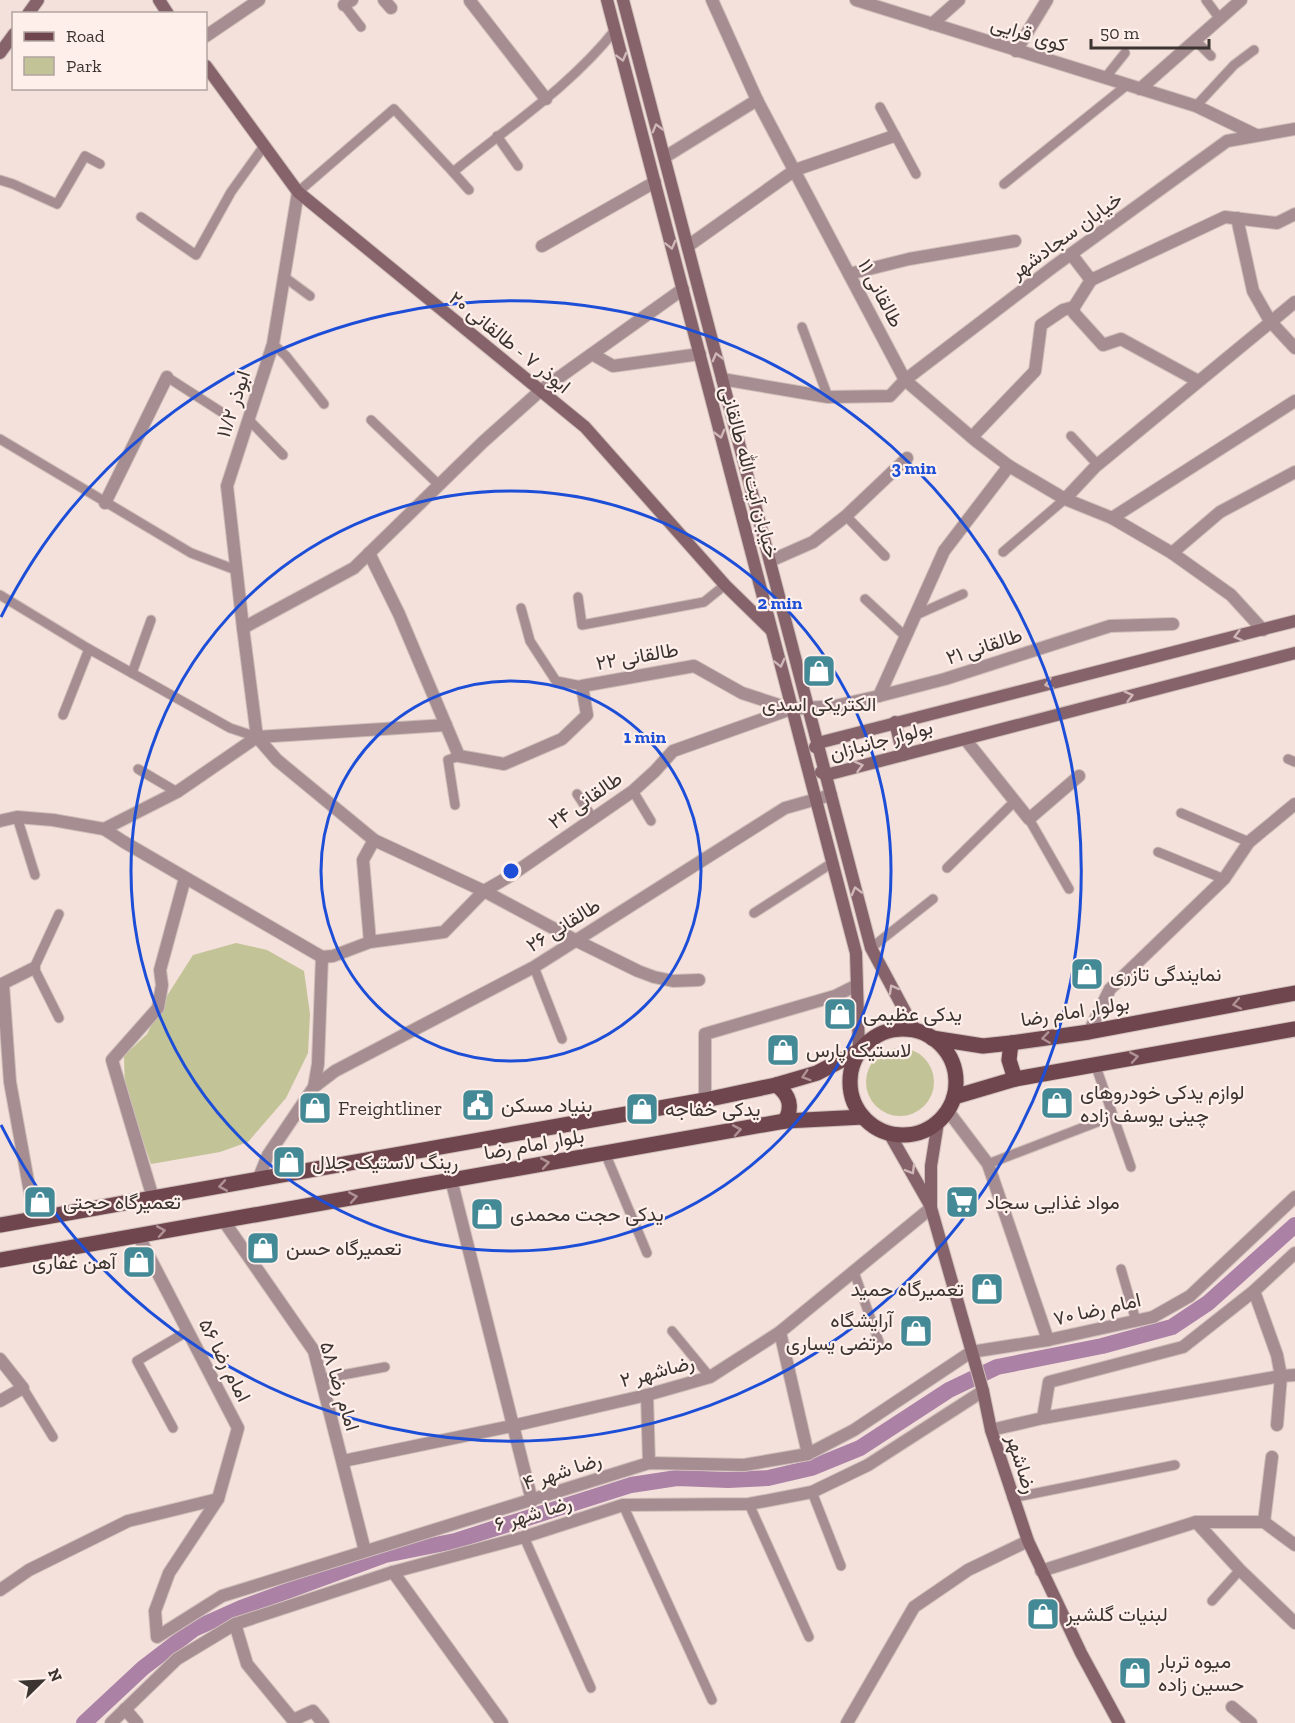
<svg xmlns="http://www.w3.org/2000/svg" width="1295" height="1723" font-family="'Zilla Slab',Vazirmatn,serif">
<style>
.green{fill:#c2c396}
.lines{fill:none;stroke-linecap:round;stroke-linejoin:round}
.canal{stroke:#ab82a5;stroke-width:16}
.lane-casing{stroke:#cfbeb9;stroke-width:11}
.street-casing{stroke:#cfbeb9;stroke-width:14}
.secondary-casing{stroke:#cfbeb9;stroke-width:14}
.primary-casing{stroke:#cfbeb9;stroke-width:17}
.lane{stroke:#a68d92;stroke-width:9}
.street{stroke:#a68d92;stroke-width:12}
.secondary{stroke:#86636a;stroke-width:12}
.primary{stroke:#6f454e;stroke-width:15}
.oneway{stroke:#cfb7b7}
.oneway2{stroke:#b09294}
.ring{fill:none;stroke:#1d4ed8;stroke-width:3}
.labels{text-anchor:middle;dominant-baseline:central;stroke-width:4.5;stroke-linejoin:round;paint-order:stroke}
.street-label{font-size:20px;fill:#3b3431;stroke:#ffefea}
.poi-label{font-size:20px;fill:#3b3431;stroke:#ffefea;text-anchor:start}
.centre{fill:#1d4ed8;stroke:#ffefea;stroke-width:3}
.ring-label{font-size:18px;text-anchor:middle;font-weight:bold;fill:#1d4ed8;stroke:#ffefea;stroke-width:4.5;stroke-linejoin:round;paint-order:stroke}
</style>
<rect width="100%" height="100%" fill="#f4e1db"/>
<g class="green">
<path d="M236 943 267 950 304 971 310 1014 308 1053 286 1098 248 1142 220 1152 151 1164 125 1091 124 1056 147 1034 165 999 193 955Z"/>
<circle cx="900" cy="1082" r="34"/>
</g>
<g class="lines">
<path class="canal" d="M84 1723 143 1668 194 1629 241 1608 385 1555 455 1541 631 1485 677 1478 728 1480 768 1478 811 1468 860 1448 949 1390 997 1367 1102 1346 1172 1327 1208 1303 1295 1225"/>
<g class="lane-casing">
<g id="lane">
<path d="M1206 0 1220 19"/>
<path d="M344 5 361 27"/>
<path d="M1196 41 1211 56"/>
<path d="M1105 78 1125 53"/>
<path d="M1196 106 1234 65 1254 50"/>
<path d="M880 107 916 174"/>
<path d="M497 136 518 166"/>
<path d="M453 172 469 190"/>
<path d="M0 180 13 184 57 204 85 156 100 164"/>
<path d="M1004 184 1127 85"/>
<path d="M298 192 394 109 453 172C508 127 571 86 615 30"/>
<path d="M141 217 196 255 231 192 264 146"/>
<path d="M283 276 310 296"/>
<path d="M802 327 828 397"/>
<path d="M273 344 286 356 324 404"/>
<path d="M167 377 226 415"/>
<path d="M248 419 283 455"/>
<path d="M371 420 439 485"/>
<path d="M1071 436 1098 465"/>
<path d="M0 439 191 553 236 570"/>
<path d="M846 516 885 556"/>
<path d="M1003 552 1065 499"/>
<path d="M0 595 89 649 230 728 257 737"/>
<path d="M578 597 582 625 704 602 725 585"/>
<path d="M865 599 905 636"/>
<path d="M521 608 530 641 556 681 582 686"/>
<path d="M914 616 963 594"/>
<path d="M132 673 151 620"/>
<path d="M63 715 89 649"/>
<path d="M1288 759 1295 762"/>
<path d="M138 769 177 792"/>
<path d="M633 791 651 821"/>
<path d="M577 794 592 817"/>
<path d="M455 805 448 760 459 756"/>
<path d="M1181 813 1249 842"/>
<path d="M17 817 35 875"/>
<path d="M1029 819 1069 889"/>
<path d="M1158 852 1224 879"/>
<path d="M947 868 1014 802"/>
<path d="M754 913 832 863"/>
<path d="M59 914 34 968 59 1018"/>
<path d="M871 948 933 899"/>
<path d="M534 967 562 1039"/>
<path d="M1095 1064 1131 1167"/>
<path d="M605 1153 647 1253"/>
<path d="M988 1164 1113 1116"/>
<path d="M1121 1269 1136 1321"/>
<path d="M854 1272 879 1342"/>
<path d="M672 1331 710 1377"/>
<path d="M321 1379 385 1367"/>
<path d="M23 1388 53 1437"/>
<path d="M173 1428 137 1361 188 1331"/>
<path d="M812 1492 841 1566"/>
<path d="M1012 1498 1175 1465"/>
<path d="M749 1504 809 1637"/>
<path d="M623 1505 712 1700"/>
<path d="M524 1537 591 1688"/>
<path d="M1212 1601 1240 1570"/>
</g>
</g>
<g class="street-casing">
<g id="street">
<path d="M384 0 391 8"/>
<path d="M712 0 757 100 905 380 976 441 1009 466 1065 499 1112 518 1295 401"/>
<path d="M856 0 1196 106 1256 135"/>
<path d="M470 1 546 99"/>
<path d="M344 5 352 0"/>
<path d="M932 24 959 0"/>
<path d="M206 36 259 0"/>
<path d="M1016 51 1047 0"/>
<path d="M1140 89 1241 0"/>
<path d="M665 157 757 100"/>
<path d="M298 192 273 344 227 486 243 628 257 737 277 760 374 840 484 891 577 941 638 971 654 977 673 981 699 980"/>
<path d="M1237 218 1253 291 1270 321 1295 348"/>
<path d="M542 246 655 182"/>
<path d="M688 246 795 170 894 136"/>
<path d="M1071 254 1091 280 1225 217 1277 223 1295 214"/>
<path d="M849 274 909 259 1015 241"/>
<path d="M1091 280 1074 307V313L1103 345 1121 339 1198 381"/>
<path d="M592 354 613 366 700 354"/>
<path d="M722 379 828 397 890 396 905 380 1053 267 1227 141 1295 129"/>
<path d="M972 437 1035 371 1041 325 1063 310 1074 307"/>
<path d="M1065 499 1096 466 1295 302"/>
<path d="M105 503 167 377"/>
<path d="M1112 518 1172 553 1231 595 1263 630"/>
<path d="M369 553 399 614 459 756 504 764 562 739 587 715 582 686 694 666 742 693 791 709"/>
<path d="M1172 553 1220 512 1295 472"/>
<path d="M770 561 813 542 846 516 907 458"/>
<path d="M243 628 354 568 483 442 540 391 683 289"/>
<path d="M879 696 944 551 1009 466"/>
<path d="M965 739 1029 819 1079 776"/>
<path d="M0 821 17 817 53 820 104 829 124 842 322 957"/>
<path d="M104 829 177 792 257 737 446 725"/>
<path d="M370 942 363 860 374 840"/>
<path d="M322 957 333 956 370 942 444 932 484 891 510 876 633 791 655 771 673 751 791 709 835 706 879 696 945 679 1110 626 1173 624"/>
<path d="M3 984 10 1082 35 1220"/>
<path d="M0 985 34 968"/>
<path d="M1089 1032 1110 989 1224 879 1249 842 1295 804"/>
<path d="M314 1087 335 1071 534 967 785 808 831 795"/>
<path d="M705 1100V1034L835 996 857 985"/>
<path d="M948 1111 988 1164 1048 1340"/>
<path d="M451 1179 532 1501"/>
<path d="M258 1180 268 1155 314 1087 318 1064 322 957"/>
<path d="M153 1198 112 1060 158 1008 162 985 160 970 185 878"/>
<path d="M223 1220 314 1351 365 1551"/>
<path d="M138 1235 238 1428 218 1499 169 1573 155 1611 157 1637 222 1596 649 1463 744 1465 808 1454 854 1430 971 1352 1048 1340 1153 1317 1190 1296 1295 1197"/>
<path d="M1254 1291 1277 1355 1281 1376 1277 1425"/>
<path d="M780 1332 808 1454"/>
<path d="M0 1359 23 1388 0 1401"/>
<path d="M647 1395 649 1463"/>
<path d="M1043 1418 1049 1382 1183 1347 1254 1291 1295 1253"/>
<path d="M991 1430 1043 1418 1281 1376 1295 1375"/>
<path d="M343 1461 512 1426 647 1395 710 1377 780 1332 931 1208"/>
<path d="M1196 1522 1240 1570 1295 1623"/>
<path d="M1264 1522 1272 1457"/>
<path d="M1041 1571 1196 1522H1264L1295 1545"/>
<path d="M393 1572 502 1723"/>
<path d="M0 1590 29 1570 128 1521 218 1499"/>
<path d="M235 1624 247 1664 293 1720 313 1711 323 1723"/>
<path d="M1232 1707 1251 1723"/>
<path d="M125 1709 137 1723"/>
<path d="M111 1723 177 1659 235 1624 393 1572 524 1537 623 1505 749 1504 812 1492 868 1465 983 1391"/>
<path d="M847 1723 914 1607 968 1570 1028 1541"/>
</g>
</g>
<g class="secondary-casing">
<g id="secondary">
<path d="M159 0 168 14"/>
<path d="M607 0 856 953 859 1051"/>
<path d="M623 0 871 948 915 1030"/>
<path d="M28 14 38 0"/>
<path d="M0 53 14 34"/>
<path d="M206 66 298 192 585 427 725 585 771 630"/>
<path d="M895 722 903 755"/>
<path d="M815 747 818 743 1295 621"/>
<path d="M821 772 826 775 1295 653"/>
<path d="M938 1122 931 1166V1208L983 1391 991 1430 1028 1541 1081 1653 1119 1723"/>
<path d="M889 1133 930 1205"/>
</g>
</g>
<g class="primary-casing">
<g id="primary">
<circle cx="903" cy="1082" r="53"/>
<path d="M932 1038 983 1046 1011 1043 1089 1032 1295 993"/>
<path d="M1011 1043 1009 1060 1015 1079"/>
<path d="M776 1085C790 1095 793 1107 785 1121"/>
<path d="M954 1097 1015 1079 1295 1029"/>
<path d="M0 1225 705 1100 776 1085 817 1073 859 1051"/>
<path d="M0 1260 785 1121 863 1117"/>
</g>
</g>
<use href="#lane" class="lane"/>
<use href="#street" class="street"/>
<use href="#secondary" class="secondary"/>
<use href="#primary" class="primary"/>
</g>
<defs><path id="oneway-chevron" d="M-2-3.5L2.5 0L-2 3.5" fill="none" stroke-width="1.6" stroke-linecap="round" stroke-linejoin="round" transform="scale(1.5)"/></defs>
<g class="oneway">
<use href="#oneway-chevron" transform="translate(622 57) rotate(75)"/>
<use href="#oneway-chevron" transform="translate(657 128) rotate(-105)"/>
<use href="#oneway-chevron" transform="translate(671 245) rotate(76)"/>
<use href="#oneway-chevron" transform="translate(717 357) rotate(-105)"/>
<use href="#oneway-chevron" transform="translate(720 434) rotate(75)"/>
<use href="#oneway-chevron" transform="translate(1238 636) rotate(165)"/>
<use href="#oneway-chevron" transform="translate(780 663) rotate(76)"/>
<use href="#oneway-chevron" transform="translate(1049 684) rotate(166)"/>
<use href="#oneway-chevron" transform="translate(1129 696) rotate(-15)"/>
<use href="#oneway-chevron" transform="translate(859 766) rotate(-15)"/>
<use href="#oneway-chevron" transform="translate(856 891) rotate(-105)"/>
<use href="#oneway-chevron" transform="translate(893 989) rotate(-119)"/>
<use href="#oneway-chevron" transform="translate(911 1170) rotate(60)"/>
</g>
<g class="oneway2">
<use href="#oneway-chevron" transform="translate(1237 1004) rotate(169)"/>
<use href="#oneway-chevron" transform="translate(1046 1038) rotate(172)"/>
<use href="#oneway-chevron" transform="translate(1134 1057) rotate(-10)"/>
<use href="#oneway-chevron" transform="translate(806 1076) rotate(163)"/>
<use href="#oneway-chevron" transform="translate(737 1130) rotate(-10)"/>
<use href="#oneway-chevron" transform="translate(545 1163) rotate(-10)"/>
<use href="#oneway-chevron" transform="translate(223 1186) rotate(170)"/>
<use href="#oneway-chevron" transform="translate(353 1197) rotate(-10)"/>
<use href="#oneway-chevron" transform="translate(161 1231) rotate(-10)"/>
</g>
<g class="ring">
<circle cx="511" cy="871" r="190"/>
<circle cx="511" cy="871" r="380"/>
<path d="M1 617A570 570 0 1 1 1 1125"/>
</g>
<defs>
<g id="shop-square" transform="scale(1.725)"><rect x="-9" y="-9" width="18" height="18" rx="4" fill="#448996" stroke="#ffefea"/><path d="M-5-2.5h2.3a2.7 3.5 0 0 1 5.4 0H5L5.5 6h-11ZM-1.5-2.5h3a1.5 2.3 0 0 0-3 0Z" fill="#fff"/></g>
<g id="civic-square" transform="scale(1.725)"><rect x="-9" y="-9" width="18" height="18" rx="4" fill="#448996" stroke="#ffefea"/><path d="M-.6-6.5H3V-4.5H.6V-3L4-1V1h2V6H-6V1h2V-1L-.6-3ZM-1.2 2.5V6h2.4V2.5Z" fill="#fff"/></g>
<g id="supermarket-square" transform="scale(1.725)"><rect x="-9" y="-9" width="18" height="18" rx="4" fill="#448996" stroke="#ffefea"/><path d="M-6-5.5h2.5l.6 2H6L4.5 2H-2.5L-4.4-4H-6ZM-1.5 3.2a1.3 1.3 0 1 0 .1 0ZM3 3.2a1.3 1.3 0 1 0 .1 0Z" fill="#fff"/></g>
</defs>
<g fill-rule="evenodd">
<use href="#shop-square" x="819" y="671"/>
<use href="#shop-square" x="1087" y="974"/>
<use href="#shop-square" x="840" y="1014"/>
<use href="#shop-square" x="783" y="1050"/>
<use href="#shop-square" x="1057" y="1103"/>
<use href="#civic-square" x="478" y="1105"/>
<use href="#shop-square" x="315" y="1108"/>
<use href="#shop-square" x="642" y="1109"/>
<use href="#shop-square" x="289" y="1162"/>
<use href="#shop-square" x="40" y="1202"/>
<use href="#supermarket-square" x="962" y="1202"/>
<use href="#shop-square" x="487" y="1214"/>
<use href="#shop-square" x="263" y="1248"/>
<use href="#shop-square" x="139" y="1262"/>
<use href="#shop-square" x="987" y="1289"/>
<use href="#shop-square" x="916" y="1331"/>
<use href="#shop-square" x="1043" y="1614"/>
<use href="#shop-square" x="1135" y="1673"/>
</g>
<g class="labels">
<g class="street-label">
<text transform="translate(1029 34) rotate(17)">کوی قرایی</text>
<text transform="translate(1066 235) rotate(-36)">خیابان سجادشهر</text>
<text transform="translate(881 293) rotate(62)">طالقانی ۱۱</text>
<text transform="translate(510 342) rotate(39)">ابوذر ۷ - طالقانی ۲۰</text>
<text transform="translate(233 404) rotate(-72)">ابوذر ۱۱/۲</text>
<text transform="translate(750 472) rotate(75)">خیابان آیت الله طالقانی</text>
<text transform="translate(984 646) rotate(-18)">طالقانی ۲۱</text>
<text transform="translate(637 656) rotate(-10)">طالقانی ۲۲</text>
<text transform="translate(881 740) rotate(-15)">بولوار جانبازان</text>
<text transform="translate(585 800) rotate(-35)">طالقانی ۲۴</text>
<text transform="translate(563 925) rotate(-32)">طالقانی ۲۶</text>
<text transform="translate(1075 1011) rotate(-9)">بولوار امام رضا</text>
<text transform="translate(534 1144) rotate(-10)">بلوار امام رضا</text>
<text transform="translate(1097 1309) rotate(-13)">امام رضا ۷۰</text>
<text transform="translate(225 1360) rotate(63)">امام رضا ۵۶</text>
<text transform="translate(657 1371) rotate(-15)">رضاشهر ۲</text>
<text transform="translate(340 1386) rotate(73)">امام رضا ۵۸</text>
<text transform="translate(1022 1464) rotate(73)">رضاشهر</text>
<text transform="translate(562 1471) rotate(-18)">رضا شهر ۴</text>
<text transform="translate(533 1513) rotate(-17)">رضا شهر ۶</text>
</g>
<g class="poi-label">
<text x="819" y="704" text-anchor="middle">الکتریکی اسدی</text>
<text x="1110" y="974">نمایندگی تازری</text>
<text x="863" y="1014">یدکی عظیمی</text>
<text x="806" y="1050">لاستیک پارس</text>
<text x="1080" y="1092">لوازم یدکی خودروهای<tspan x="1080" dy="23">چینی یوسف زاده</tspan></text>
<text x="501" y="1105">بنیاد مسکن</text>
<text x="338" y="1108">Freightliner</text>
<text x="665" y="1109">یدکی خفاجه</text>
<text x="312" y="1162">رینگ لاستیک جلال</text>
<text x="63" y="1202">تعمیرگاه حجتی</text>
<text x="985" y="1202">مواد غذایی سجاد</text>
<text x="510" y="1214">یدکی حجت محمدی</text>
<text x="286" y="1248">تعمیرگاه حسن</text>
<text x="116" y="1262" text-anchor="end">آهن غفاری</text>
<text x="964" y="1289" text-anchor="end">تعمیرگاه حمید</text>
<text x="893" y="1320" text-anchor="end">آرایشگاه<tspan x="893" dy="23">مرتضی یساری</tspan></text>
<text x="1066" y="1614">لبنیات گلشیر</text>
<text x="1158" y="1661">میوه تربار<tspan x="1158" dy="23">حسین زاده</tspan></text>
</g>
</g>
<circle cx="511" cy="871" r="9" class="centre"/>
<g class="ring-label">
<text x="914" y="474">3 min</text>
<text x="780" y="609">2 min</text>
<text x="645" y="743">1 min</text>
</g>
<rect x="12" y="12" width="195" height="78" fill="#ffefea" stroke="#b1a4a0" stroke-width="1.5"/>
<rect x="24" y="32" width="30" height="9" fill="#6f454e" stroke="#b1a4a0" stroke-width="1.5"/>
<text x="66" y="42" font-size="18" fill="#3b3431">Road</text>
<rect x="24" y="57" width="30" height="18" fill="#c2c396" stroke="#b1a4a0" stroke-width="1.5"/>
<text x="66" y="72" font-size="18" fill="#3b3431">Park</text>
<g transform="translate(42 1681) rotate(66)" stroke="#ffefea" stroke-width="4.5" paint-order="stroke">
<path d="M0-4.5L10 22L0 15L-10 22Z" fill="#3b3431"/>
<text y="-9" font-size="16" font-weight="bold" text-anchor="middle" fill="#3b3431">N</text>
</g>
<path d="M1091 39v9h118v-9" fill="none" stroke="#3b3431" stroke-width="3"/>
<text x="1100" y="39" font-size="18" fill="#3b3431" stroke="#ffefea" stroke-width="4.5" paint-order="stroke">50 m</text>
</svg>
